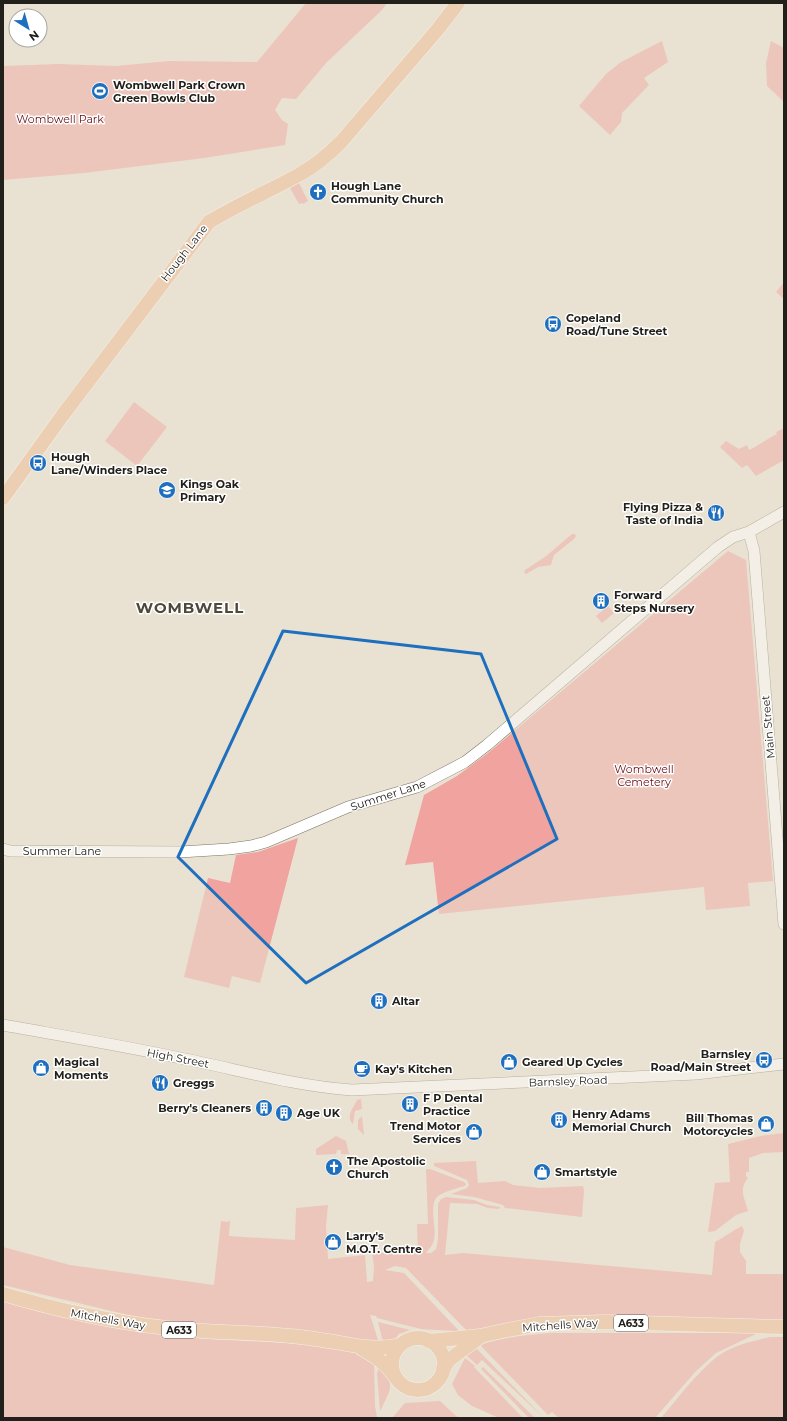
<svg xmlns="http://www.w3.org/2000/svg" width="787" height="1421" font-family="Montserrat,sans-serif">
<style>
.green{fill:#f0a39f}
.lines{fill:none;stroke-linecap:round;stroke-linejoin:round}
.minor-casing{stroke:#7a7465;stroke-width:12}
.major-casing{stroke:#fff;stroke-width:15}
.minor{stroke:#fff;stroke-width:11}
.major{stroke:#efb78c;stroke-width:14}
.marked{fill:none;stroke:#1e6fbe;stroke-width:3;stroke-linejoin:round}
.labels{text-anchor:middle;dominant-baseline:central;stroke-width:3;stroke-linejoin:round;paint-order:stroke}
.shield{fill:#fff;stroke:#64635f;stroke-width:1}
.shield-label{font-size:10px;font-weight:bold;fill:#22201a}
.poi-label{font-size:11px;font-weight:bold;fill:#22201a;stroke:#fff;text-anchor:start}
.park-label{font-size:11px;fill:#690f18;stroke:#fff}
.street-label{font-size:11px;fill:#22201a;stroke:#fff}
.district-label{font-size:15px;font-weight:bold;letter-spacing:1px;fill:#4e483b;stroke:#fff}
</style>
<rect width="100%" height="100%" fill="#e9e2d2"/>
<g class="green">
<path d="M306 3H387L382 10 326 63 296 99 282 98 275 110 282 120 288 124 285 145 204 158 84 173 3 180V66L58 64 116 66 169 61 257 62Z"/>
<path d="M662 41 668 62 644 78 649 85 622 113 621 122 610 135 579 106 606 74 621 62Z"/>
<path d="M771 41 784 48V102L767 86 766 63Z"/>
<path d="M299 183 308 201 303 204 302 203 299 204 290 188Z"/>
<path d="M784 282V299L776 292Z"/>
<path d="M134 402 167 427 137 466 105 441Z"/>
<path d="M784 428V460L756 476 747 465 742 468 720 447 726 441 739 449 747 445 749 450C759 445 767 439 777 434L776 432Z"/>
<path d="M572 534H575L576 536 574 539 554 555 551 565 538 567 526 574 524 572 525 570 545 557Z"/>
<path d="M728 551 746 560 773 881 748 883 750 906 706 910 704 887 439 914 433 862 405 865 424 795 457 776 488 753Z"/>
<path d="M608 606 614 613 602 623 596 616Z"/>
<path d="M298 838 260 983 232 976 229 988 184 977 208 878 230 883 236 855 258 852Z"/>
<path d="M361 1099 362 1109 355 1111 353 1124C345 1117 354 1107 357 1100Z"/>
<path d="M362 1116 364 1135 358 1129V1120Z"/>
<path d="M784 1133V1152L763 1153 749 1158V1172H746V1176L748 1178C738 1190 745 1198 748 1211L736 1215 715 1231 708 1232 715 1183 730 1182 728 1144 761 1136Z"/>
<path d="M336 1136 346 1141 349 1154H341V1150H337L336 1154 316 1155V1149Z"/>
<path d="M476 1161 478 1183 505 1181 513 1185 540 1188 583 1186 584 1190 582 1217 505 1208 503 1205 474 1197 451 1194 467 1188 469 1185 467 1180 434 1166V1163Z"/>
<path d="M426 1169H430L464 1182 466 1184 465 1186C457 1188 444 1192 438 1196 428 1204 437 1228 434 1240 433 1245 429 1249 426 1253H431L436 1249 438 1240V1204L441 1199 446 1197 474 1200 487 1205 500 1207 499 1209 488 1208 477 1204 450 1203 445 1255 463 1253 712 1275 715 1242C725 1237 733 1230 742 1226L744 1231 740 1244V1252L746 1261V1274H784V1322L542 1320 506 1323 469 1333 406 1268 395 1266 385 1270 404 1273 462 1334 455 1336 454 1331 421 1329 377 1318 376 1316 370 1315 379 1343 162 1323 3 1285V1247L70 1265 214 1285 221 1221 228 1222 230 1220 229 1236 295 1240 296 1208 328 1205 326 1226 328 1259 365 1255 367 1282 373 1281 374 1266 372 1253 418 1252 417 1224H428Z"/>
<path d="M3 1301C49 1311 96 1323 142 1331 195 1341 249 1340 302 1344 318 1345 365 1351 374 1363L375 1406 377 1417 3 1418Z"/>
<path d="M378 1322 410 1330 399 1334 395 1339 383 1342Z"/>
<path d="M551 1333H758L716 1353 696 1371 655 1418H559L552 1412 548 1415 480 1345C504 1337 526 1335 551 1333Z"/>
<path d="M770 1337H784V1418H661C678 1398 697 1372 718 1356 733 1345 753 1341 770 1337Z"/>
<path d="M476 1348 544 1418 482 1360 477 1365 466 1355Z"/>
<path d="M465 1358 475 1366 474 1367 523 1418H499L472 1406 458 1395 452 1384Z"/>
<path d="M379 1367C397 1384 390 1391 380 1411L377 1373Z"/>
<path d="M483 1367 535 1418H529L481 1369Z"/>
<path d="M440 1401 456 1416 460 1418H392L405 1403Z"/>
</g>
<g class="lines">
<g class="minor-casing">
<g id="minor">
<path d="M749 532 754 551 784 924"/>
<path d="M3 849 10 851 180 852 229 849 251 846 266 842 348 807 417 787 465 762 487 745 718 547 733 537 749 532 784 512"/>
<path d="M3 1025C64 1036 125 1046 185 1059 240 1070 295 1086 352 1090L696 1074 784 1064"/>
</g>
</g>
<g class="major-casing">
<g id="major">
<path d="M3 498 62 416 209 222C238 204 270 191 300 174 315 166 329 154 341 142L438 29 458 3"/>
<path d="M3 1294C57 1310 111 1322 167 1328 208 1333 250 1332 291 1336 301 1337 311 1338 321 1340 347 1343 373 1352 400 1345"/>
<circle cx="418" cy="1364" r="26"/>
<path d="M429 1341 480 1336 507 1330 539 1324 605 1322 784 1327"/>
<path d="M362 1349C376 1357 384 1362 394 1375"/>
<path d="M443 1369 449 1360 480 1337"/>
</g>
</g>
<use href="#minor" class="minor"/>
<use href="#major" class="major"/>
</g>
<path d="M0 0H787V1421H0ZM283 631 481 654 557 839 306 983 178 857Z" fill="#e9e2d2" fill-opacity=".55" fill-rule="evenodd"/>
<path class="marked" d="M283 631 481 654 557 839 306 983 178 857Z"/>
<defs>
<g id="stadium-disc" transform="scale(0.9)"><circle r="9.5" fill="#1e6fbe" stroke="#fff"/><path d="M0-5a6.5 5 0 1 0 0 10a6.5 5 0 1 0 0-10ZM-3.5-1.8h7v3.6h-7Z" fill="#fff"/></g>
<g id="church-disc" transform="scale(0.9)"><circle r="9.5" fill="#1e6fbe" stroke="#fff"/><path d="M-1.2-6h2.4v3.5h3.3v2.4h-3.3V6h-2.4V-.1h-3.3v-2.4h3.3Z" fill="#fff"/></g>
<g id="bus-disc" transform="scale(0.9)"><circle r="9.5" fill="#1e6fbe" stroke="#fff"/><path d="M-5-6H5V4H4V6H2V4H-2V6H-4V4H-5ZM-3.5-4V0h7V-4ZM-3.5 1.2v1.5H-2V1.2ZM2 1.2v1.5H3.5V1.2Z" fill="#fff"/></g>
<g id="school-disc" transform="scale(0.9)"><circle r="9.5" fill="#1e6fbe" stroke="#fff"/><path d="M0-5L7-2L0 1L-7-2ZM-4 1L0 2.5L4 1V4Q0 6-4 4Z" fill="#fff"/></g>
<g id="restaurant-disc" transform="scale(0.9)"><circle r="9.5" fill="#1e6fbe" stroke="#fff"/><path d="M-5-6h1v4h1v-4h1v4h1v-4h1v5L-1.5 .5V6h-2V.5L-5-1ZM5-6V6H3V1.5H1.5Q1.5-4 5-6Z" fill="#fff"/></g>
<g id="building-disc" transform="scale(0.9)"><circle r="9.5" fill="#1e6fbe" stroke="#fff"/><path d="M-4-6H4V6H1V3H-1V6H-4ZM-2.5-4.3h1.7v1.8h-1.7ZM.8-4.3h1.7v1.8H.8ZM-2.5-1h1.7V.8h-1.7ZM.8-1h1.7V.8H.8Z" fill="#fff"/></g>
<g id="shop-disc" transform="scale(0.9)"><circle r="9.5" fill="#1e6fbe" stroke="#fff"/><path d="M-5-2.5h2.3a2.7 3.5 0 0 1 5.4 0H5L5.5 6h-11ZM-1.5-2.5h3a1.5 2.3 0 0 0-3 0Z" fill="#fff"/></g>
<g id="cafe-disc" transform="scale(0.9)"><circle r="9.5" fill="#1e6fbe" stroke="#fff"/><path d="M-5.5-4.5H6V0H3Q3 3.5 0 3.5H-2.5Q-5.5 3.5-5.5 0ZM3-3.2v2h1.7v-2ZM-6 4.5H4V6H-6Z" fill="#fff"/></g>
</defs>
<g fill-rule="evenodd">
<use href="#stadium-disc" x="100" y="91"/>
<use href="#church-disc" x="318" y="192"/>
<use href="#bus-disc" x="553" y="324"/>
<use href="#bus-disc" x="38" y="463"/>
<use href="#school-disc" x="167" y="490"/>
<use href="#restaurant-disc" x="716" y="513"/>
<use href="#building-disc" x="601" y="601"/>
<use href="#building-disc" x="379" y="1001"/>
<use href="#bus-disc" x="764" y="1060"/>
<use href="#shop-disc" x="509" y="1062"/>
<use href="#shop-disc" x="41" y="1068"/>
<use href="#cafe-disc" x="362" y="1069"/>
<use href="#restaurant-disc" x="160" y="1083"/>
<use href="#building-disc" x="410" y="1104"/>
<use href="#building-disc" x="264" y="1108"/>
<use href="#building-disc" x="284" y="1113"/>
<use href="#building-disc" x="559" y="1120"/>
<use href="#shop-disc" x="766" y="1124"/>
<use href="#shop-disc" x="474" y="1132"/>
<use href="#church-disc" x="334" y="1167"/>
<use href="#shop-disc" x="542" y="1172"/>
<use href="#shop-disc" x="333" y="1242"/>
</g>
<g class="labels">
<g class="shield">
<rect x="614" y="1315" width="34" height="16" rx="3"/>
<rect x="162" y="1322" width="34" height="16" rx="3"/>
</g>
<g class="shield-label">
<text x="631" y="1323">A633</text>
<text x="179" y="1330">A633</text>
</g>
<g class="poi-label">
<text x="113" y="85">Wombwell Park Crown<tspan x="113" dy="13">Green Bowls Club</tspan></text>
<text x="331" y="186">Hough Lane<tspan x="331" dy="13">Community Church</tspan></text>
<text x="566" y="318">Copeland<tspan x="566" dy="13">Road/Tune Street</tspan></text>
<text x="51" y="457">Hough<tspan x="51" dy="13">Lane/Winders Place</tspan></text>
<text x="180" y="484">Kings Oak<tspan x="180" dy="13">Primary</tspan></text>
<text x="703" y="507" text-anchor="end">Flying Pizza &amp;<tspan x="703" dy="13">Taste of India</tspan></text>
<text x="614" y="595">Forward<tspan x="614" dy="13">Steps Nursery</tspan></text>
<text x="392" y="1001">Altar</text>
<text x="751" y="1054" text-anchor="end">Barnsley<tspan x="751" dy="13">Road/Main Street</tspan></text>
<text x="54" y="1062">Magical<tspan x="54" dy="13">Moments</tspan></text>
<text x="522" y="1062">Geared Up Cycles</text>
<text x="375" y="1069">Kay's Kitchen</text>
<text x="173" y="1083">Greggs</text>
<text x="423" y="1098">F P Dental<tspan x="423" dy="13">Practice</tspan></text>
<text x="251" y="1108" text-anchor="end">Berry's Cleaners</text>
<text x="297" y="1113">Age UK</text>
<text x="572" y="1114">Henry Adams<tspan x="572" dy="13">Memorial Church</tspan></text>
<text x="753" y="1118" text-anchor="end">Bill Thomas<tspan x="753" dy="13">Motorcycles</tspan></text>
<text x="461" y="1126" text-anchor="end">Trend Motor<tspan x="461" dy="13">Services</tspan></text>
<text x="347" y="1161">The Apostolic<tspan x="347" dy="13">Church</tspan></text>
<text x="555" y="1172">Smartstyle</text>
<text x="346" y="1236">Larry's<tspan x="346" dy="13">M.O.T. Centre</tspan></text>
</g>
<g class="park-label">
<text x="60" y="119">Wombwell Park</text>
<text x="644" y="769">Wombwell<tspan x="644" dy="13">Cemetery</tspan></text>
</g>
<g class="street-label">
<text transform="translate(184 253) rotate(-52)">Hough Lane</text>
<text transform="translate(768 727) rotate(-95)">Main Street</text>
<text transform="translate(388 795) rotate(-18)">Summer Lane</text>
<text x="62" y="851">Summer Lane</text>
<text transform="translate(178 1058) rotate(11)">High Street</text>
<text transform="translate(568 1081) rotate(-2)">Barnsley Road</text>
<text transform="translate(108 1319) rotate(10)">Mitchells Way</text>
<text transform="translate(560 1325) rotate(-4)">Mitchells Way</text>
</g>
<g class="district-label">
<text x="190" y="607">WOMBWELL</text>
</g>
</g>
<rect width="787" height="1421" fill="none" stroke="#22201a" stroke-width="8"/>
<g transform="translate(28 28) rotate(143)"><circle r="19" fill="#ffffff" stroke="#a7a6a3"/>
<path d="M0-3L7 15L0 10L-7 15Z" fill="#1e6fbe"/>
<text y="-6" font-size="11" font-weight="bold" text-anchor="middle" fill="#22201a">N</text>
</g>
</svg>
